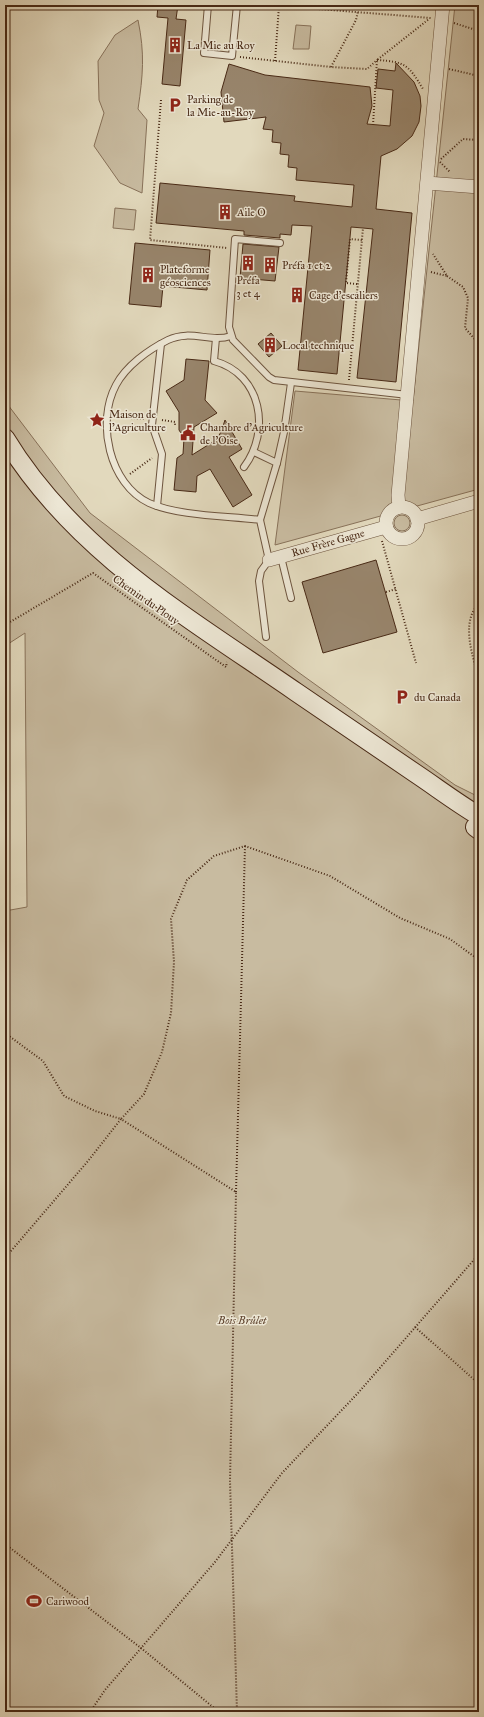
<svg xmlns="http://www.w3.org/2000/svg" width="484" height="1717" font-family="'IM FELL Great Primer',serif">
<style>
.green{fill:#c8bba0;stroke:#88725a}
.building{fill:#98856c;stroke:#482915}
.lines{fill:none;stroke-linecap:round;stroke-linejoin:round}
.service-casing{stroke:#6e553f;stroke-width:8}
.minor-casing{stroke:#6e553f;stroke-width:14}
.secondary-casing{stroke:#482915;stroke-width:20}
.path{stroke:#482915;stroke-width:2;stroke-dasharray:1 2;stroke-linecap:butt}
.service{stroke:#ece6d4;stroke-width:6}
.minor{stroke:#ece6d4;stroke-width:13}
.secondary{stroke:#ece6d4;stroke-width:18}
.labels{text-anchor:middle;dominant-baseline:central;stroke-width:3;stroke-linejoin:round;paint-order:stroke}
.poi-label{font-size:11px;fill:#482915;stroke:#ece6d4;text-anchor:start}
.street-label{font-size:11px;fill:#482915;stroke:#ece6d4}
.park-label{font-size:11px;font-style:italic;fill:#624631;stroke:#ece6d4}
</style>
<rect width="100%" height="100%" fill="#e2d9bd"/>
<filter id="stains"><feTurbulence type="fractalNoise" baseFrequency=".005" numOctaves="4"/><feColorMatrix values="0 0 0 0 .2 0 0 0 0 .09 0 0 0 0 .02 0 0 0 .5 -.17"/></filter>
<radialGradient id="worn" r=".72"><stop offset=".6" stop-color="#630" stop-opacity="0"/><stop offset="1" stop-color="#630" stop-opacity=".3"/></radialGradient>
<g class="green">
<path d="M455 5H479V489L275 545 295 391 413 401Z"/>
<path d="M138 20C145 54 143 75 138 109L147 120 142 193 120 183 94 146 104 113 99 100 98 61 115 35Z"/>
<path d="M296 25 311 26 309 49H293Z"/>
<path d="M115 208 136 210 134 230 113 228Z"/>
<path d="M5 401 90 513 298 672 455 785 479 797V1712H5V911L27 907 25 633 5 646Z"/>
<circle cx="402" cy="523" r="8"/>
</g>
<g class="building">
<path d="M158 5H178L176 19 186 20 180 86 162 84 168 18 157 17Z"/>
<path d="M396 63 414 82 420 96 421 106 419 122 412 136 397 149 381 156 376 209 412 213 396 382 357 378 373 229 363 228 351 227 337 374 298 370 312 226 292 225 291 235 280 234V238L244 235V231L156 223 160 183 295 196 294 201 352 207 354 185 296 180 297 168 288 167 289 155 280 154 281 143 272 142 273 130 263 129 266 117 224 122 221 92 229 64 265 75 370 87 372 106 367 124 390 126 393 90 376 88 378 69 395 71Z"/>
<path d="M135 243 210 250 207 290 163 286 161 307 129 304Z"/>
<path d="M243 244 279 247 275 281 240 278Z"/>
<path d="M271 333 282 346 269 357 258 344Z"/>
<path d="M186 359 209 361 205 400 217 413 194 427 192 455 216 440 221 432 225 420 242 449 229 457 252 495 233 507 210 469 197 476 196 492 174 490 177 458 183 454 184 438 179 430V412L166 391 184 380Z"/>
<path d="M376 560 397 632 323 653 302 582Z"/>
</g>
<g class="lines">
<g class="service-casing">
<g id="service">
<path d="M208 5 204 53 232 56 237 5"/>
<path d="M280 243 235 239 229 327 233 340 269 377 274 380 408 395"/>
<path d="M231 336C210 343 191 329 168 340 148 350 126 366 116 385 96 422 109 484 149 503 178 516 227 516 260 520L269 560 261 571 259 581 266 637"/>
<path d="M216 338 214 361C262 374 271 431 244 467"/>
<path d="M254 452 277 463 260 520"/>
<path d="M277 463 284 432 291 383"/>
<path d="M157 506 162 454 152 425 161 344"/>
<path d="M281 557 291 598"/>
</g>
</g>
<g class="minor-casing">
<g id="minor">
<path d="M427 183 479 187"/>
<path d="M399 507 398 495 443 5"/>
<circle cx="402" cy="523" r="16"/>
<path d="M417 519 479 501"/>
<path d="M269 560 386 527"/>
</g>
</g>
<g class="secondary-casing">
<g id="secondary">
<path d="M5 438C74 552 189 618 296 692 336 719 376 746 415 773 436 787 457 803 479 816"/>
<path d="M475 827 479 830"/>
</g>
</g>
<g class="path">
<path d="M268 5 431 18"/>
<path d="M454 23 479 31"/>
<path d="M240 57 331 67 367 69 377 60C405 62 408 64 423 89"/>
<path d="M275 61 279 6"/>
<path d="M331 67 356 20 358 11"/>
<path d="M449 69 479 76"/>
<path d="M161 100 150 240 227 248"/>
<path d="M373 125 377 60 429 19"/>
<path d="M441 159 463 139 479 140"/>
<path d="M440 162 450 172"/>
<path d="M431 272 447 276 433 254"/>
<path d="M447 276 463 287 468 298 465 328 479 344"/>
<path d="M357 284 346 283 350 239 362 240"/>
<path d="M349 380 363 228"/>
<path d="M116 417 144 419"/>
<path d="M162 420 175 422V426"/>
<path d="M130 474 152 458"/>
<path d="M382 541 416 663"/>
<path d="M386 592 396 589"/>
<path d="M5 625 93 573 226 667 227 662"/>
<path d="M475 665C470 647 463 618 479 604"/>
<path d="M5 1033 43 1061 64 1096 95 1111 121 1119 144 1094 162 1052 171 1013 174 962 171 919 187 880 214 856 245 846 330 876 400 918 450 939 479 960"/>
<path d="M236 1192 245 846"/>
<path d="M5 1258 88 1161 121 1119 236 1192 230 1481 237 1712"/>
<path d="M415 1327 479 1384"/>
<path d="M5 1544 141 1648 219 1712"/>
<path d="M90 1712 105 1690 215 1562 282 1473 358 1393 479 1254"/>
</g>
<use href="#service" class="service"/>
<use href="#minor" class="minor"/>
<use href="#secondary" class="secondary"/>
</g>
<defs>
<g id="building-bare" transform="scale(1.2)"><path d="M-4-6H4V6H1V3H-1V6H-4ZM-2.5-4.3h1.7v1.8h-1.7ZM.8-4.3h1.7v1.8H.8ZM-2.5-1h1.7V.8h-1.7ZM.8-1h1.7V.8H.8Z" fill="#8f2418" stroke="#ece6d4" stroke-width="2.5" paint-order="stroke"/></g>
<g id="parking-bare" transform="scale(1.2)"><path d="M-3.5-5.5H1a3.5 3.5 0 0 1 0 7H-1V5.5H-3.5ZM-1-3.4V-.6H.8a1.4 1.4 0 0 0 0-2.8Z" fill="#8f2418" stroke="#ece6d4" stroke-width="2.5" paint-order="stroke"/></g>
<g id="sight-bare" transform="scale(1.2)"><path d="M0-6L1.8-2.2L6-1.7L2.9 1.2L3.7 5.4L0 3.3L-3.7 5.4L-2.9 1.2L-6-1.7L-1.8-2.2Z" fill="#8f2418" stroke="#ece6d4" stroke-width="2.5" paint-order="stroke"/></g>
<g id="civic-bare" transform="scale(1.2)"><path d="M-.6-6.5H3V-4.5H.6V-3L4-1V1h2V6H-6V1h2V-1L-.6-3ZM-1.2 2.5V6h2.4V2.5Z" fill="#8f2418" stroke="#ece6d4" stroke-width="2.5" paint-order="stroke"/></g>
<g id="stadium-bare" transform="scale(1.2)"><path d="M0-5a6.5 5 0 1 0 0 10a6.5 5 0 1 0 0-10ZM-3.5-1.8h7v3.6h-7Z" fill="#8f2418" stroke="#ece6d4" stroke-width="2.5" paint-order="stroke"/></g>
</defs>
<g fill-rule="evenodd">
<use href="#building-bare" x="175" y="45"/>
<use href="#parking-bare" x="175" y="105"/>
<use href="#building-bare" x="225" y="212"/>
<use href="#building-bare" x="248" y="263"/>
<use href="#building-bare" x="270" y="265"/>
<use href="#building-bare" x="148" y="275"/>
<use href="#building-bare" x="297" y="295"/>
<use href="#building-bare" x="270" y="345"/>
<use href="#sight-bare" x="97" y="420"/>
<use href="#civic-bare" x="188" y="433"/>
<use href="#parking-bare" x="402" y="697"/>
<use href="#stadium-bare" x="34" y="1601"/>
</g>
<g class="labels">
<g class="poi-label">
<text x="187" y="45">La Mie au Roy</text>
<text x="187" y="99">Parking de<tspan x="187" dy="13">la Mie-au-Roy</tspan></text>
<text x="237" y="212">Aile O</text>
<text x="282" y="265">Préfa 1 et 2</text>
<text x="160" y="269">Plateforme<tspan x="160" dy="13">géosciences</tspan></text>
<text x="248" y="280" text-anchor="middle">Préfa<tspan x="248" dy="13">3 et 4</tspan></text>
<text x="309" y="295">Cage d'escaliers</text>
<text x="282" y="345">Local technique</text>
<text x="109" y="414">Maison de<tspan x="109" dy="13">l'Agriculture</tspan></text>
<text x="200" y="427">Chambre d'Agriculture<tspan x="200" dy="13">de l'Oise</tspan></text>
<text x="414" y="697">du Canada</text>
<text x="46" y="1601">Cariwood</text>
</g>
<g class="street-label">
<text transform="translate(328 543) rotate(-16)">Rue Frère Gagne</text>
<text transform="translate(146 600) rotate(35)">Chemin du Plouy</text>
</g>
<g class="park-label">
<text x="242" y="1320">Bois Brûlet</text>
</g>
</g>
<rect width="484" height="1717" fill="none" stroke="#e2d9bd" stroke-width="20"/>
<rect x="6" y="6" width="472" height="1705" fill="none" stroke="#482915" stroke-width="2"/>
<rect x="10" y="10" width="464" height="1697" fill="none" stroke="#482915"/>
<rect width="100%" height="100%" filter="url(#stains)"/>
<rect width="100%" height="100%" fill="url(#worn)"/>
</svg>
